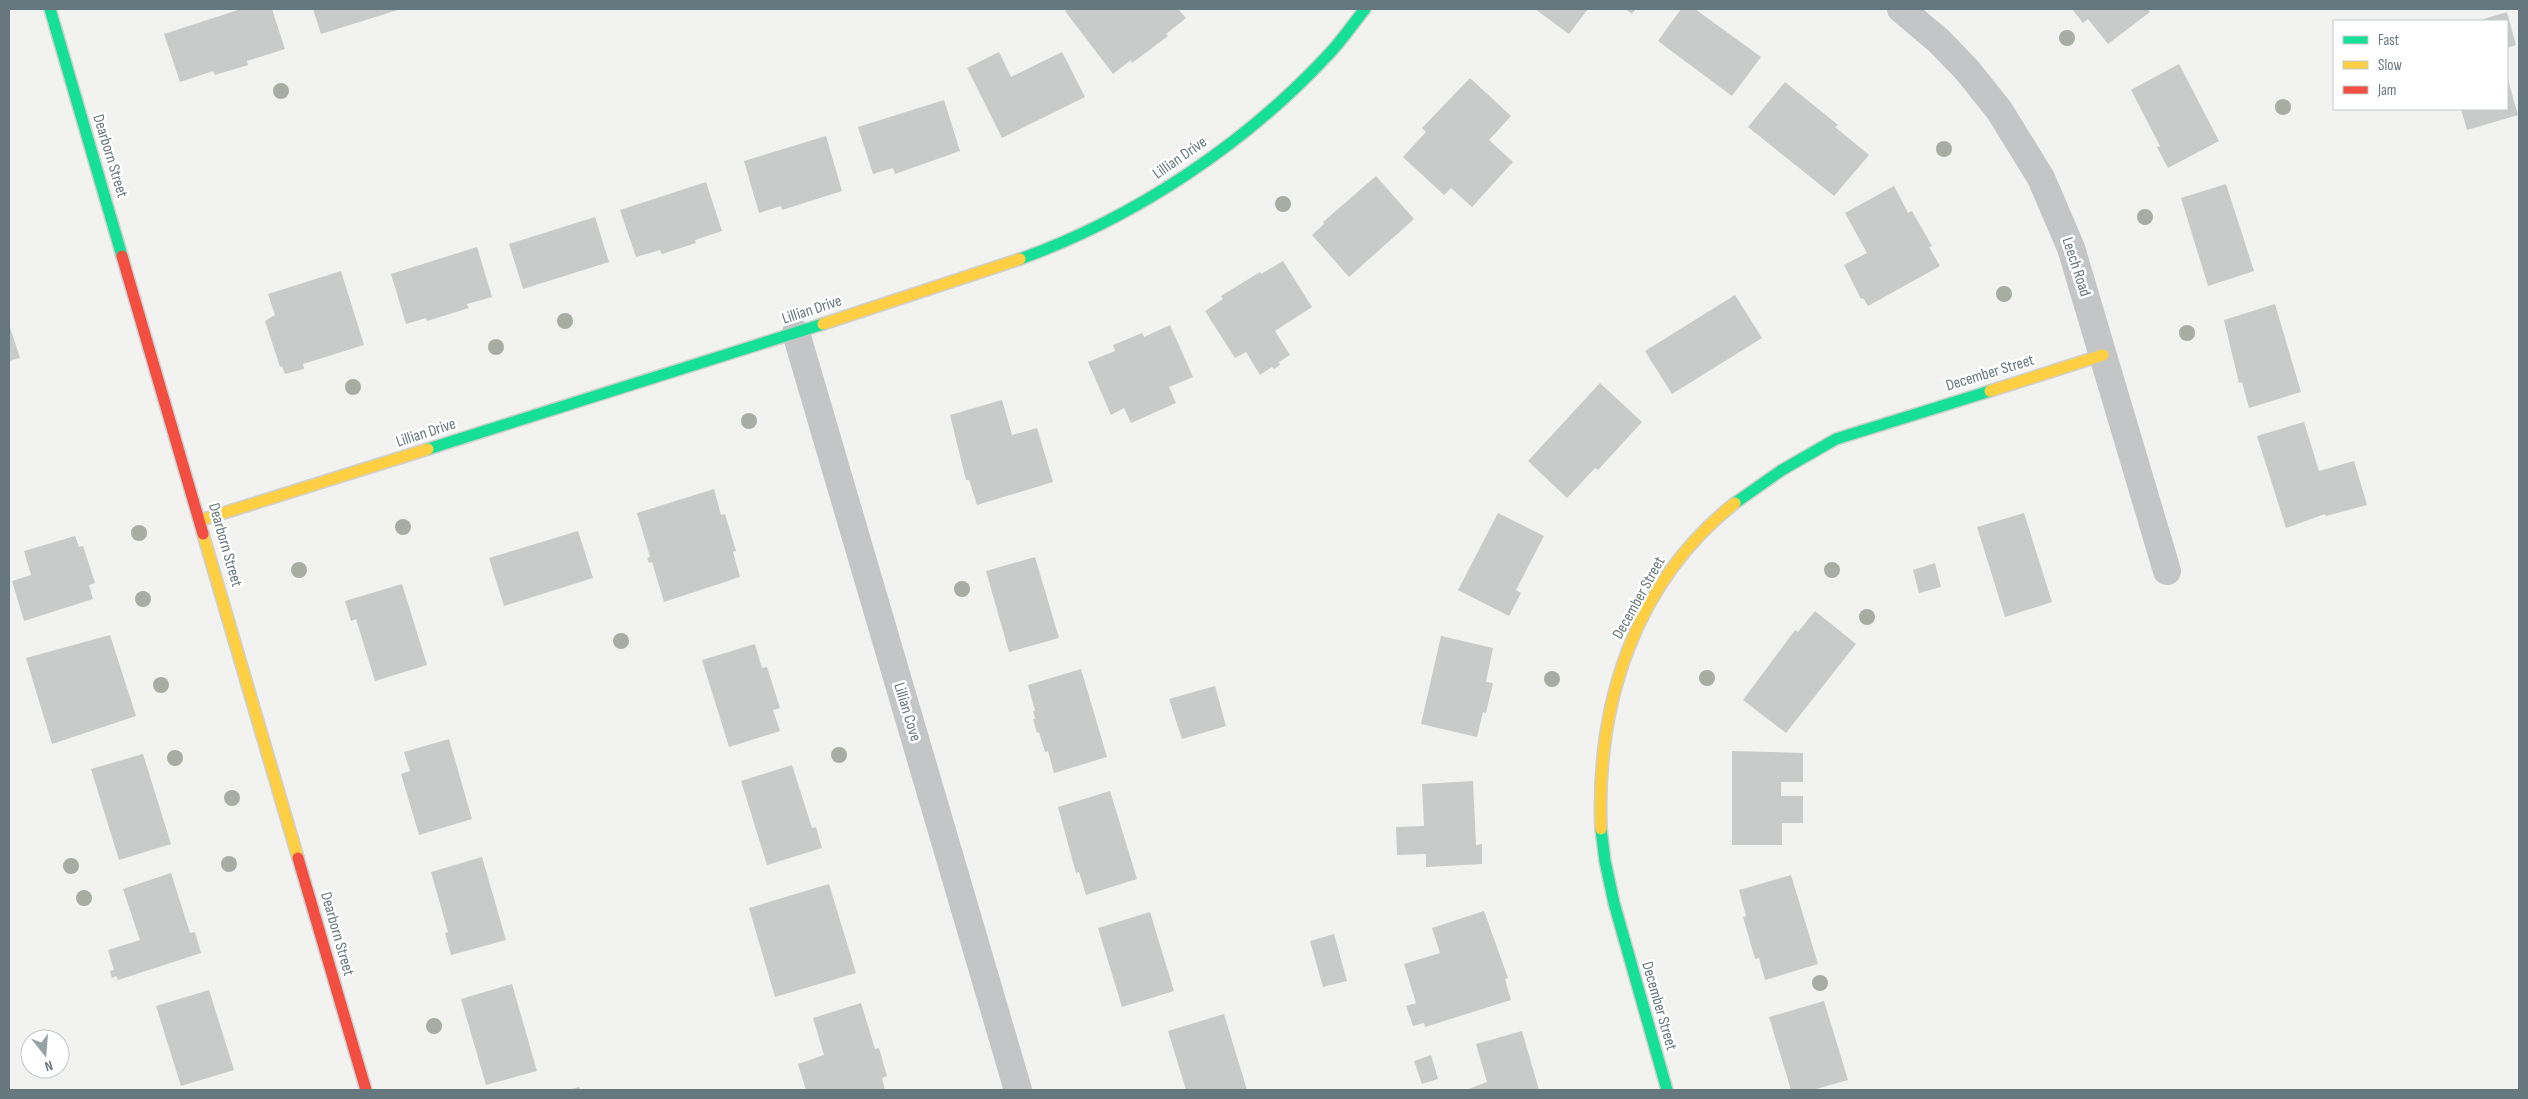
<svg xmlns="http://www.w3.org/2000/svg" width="2528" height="1099" font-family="'Sofia Sans Condensed',sans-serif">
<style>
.building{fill:#c9caca}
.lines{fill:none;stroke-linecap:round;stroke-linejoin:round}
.fast-casing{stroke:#cecfcf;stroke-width:14}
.slow-casing{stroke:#cecfcf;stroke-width:14}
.jam-casing{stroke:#cecfcf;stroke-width:14}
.street{stroke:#c3c5c6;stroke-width:28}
.fast{stroke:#16e098;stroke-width:11}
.slow{stroke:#ffcf43;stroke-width:11}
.jam{stroke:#f24e42;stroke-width:11}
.tree{fill:#a7ada3}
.labels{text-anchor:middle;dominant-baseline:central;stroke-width:5;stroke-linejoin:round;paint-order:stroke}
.street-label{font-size:16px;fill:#66777d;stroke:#fff}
</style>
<rect width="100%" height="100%" fill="#f2f2f1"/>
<g class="building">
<path d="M241 9H272L285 49 247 61 248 65 215 75 213 71 180 82 164 34Z"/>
<path d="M313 9H401L321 34Z"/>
<path d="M1069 9H1178L1186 18 1166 34 1168 36 1132 63 1131 60 1113 74 1065 11Z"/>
<path d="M1535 9H1588L1569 34Z"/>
<path d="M1625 9H1636L1632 14Z"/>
<path d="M1681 9H1695L1761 57 1732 96 1658 41Z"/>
<path d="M2072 9H2148L2150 12 2108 44 2088 19 2083 23Z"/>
<path d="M2507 12 2516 45 2507 48V21H2477Z"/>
<path d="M999 52 1011 77 1062 52 1085 97 1002 138 967 68Z"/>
<path d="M2179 64 2219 141 2168 168 2157 147 2160 146 2131 90Z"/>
<path d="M2507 76 2518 115 2467 130 2461 109H2507Z"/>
<path d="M1470 78 1511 116 1489 140 1513 162 1472 207 1451 188 1444 195 1403 157 1426 132 1422 128Z"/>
<path d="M1785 82 1838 125 1835 127 1869 155 1834 196 1748 127Z"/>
<path d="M944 100 960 151 895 174 893 168 873 174 858 127Z"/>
<path d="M826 136 842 191 782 210 781 206 759 213 744 161Z"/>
<path d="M1376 176 1414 219 1349 277 1312 235 1324 224 1323 222Z"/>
<path d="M706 182 722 231 695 240 696 243 662 254 660 250 636 257 620 210Z"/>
<path d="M2226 184 2254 271 2208 286 2181 198Z"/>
<path d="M1894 186 1908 213 1912 211 1932 246 1929 247 1940 266 1868 306 1863 298 1861 299 1844 265 1867 253 1845 213Z"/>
<path d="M595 217 609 262 523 289 509 244Z"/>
<path d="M477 247 492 297 467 304 469 308 427 321 426 318 406 324 391 274Z"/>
<path d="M1283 261 1312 307 1275 331 1290 355 1279 362 1280 365 1274 369 1272 367 1260 375 1246 352 1235 358 1205 311 1223 299 1221 296 1260 272 1261 274Z"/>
<path d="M341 271 364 345 303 364 304 369 285 374 282 366 280 367 265 321 275 315 268 294Z"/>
<path d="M1735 295 1762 338 1672 394 1645 351Z"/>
<path d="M2275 304 2301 392 2249 408 2242 382 2239 383 2224 320Z"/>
<path d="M9 324 20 358 9 361Z"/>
<path d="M1170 325 1193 377 1169 387 1176 403 1131 423 1124 408 1111 415 1088 362 1115 351 1113 345 1142 333 1144 337Z"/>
<path d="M1600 383 1642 422 1598 470 1595 468 1567 498 1528 461Z"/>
<path d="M1002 400 1012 435 1037 428 1053 482 977 505 969 480H966L950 415Z"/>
<path d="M2304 422 2319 471 2354 461 2367 505 2326 516 2325 514 2286 528 2257 436Z"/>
<path d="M714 489 721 515 725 514 736 551 733 552 740 577 664 602 652 562 649 563 647 558 650 557 637 513Z"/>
<path d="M1498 513 1544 536 1516 590 1521 593 1509 616 1458 590Z"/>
<path d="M2024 513 2052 602 2005 617 1977 527Z"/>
<path d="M578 531 593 578 504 606 489 558Z"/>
<path d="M75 536 79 547 83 546 95 583 89 585 93 599 24 621 12 581 31 575 24 551Z"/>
<path d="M1035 557 1059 638 1009 652 986 571Z"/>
<path d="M1935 563 1941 587 1919 593 1913 570Z"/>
<path d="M402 584 427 665 375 681 356 619 351 621 345 601Z"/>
<path d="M1815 611 1856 644 1786 733 1743 700 1795 630 1798 632Z"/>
<path d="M110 635 136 716 52 744 26 658Z"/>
<path d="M1441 636 1493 648 1486 682 1493 683 1486 713 1483 712 1477 737 1421 724Z"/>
<path d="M755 644 762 668 767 667 780 708 773 710 780 731 729 747 702 660Z"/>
<path d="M1081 669 1107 757 1054 773 1048 751 1045 752 1039 732 1037 733 1033 719H1035L1033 711H1035L1028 685Z"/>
<path d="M1215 686 1226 726 1182 739 1169 699Z"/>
<path d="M449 739 472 819 419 835 401 774 410 771 404 752Z"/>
<path d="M1732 751 1803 753V782H1781V796H1803V823H1782V845H1732Z"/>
<path d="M143 754 171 844 119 860 91 769Z"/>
<path d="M792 765 812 828 816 827 822 848 767 865 741 781Z"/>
<path d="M1473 781 1476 845 1482 844V864L1426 867V854L1397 855 1396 827 1424 826 1422 784Z"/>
<path d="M1110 791 1137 879 1086 895 1079 872 1076 873 1058 807Z"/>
<path d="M482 857 506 940 451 955 445 933 448 932 431 872Z"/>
<path d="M171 873 190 933 195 932 201 953 118 980 116 976 112 978 110 971 114 970 108 950 140 940 123 889Z"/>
<path d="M1791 875 1818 964 1765 980 1759 958 1755 959 1743 917 1746 916 1739 890Z"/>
<path d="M829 884 856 973 775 997 749 908Z"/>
<path d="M1484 911 1508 978 1505 979 1511 1000 1425 1027 1424 1023 1413 1026 1406 1006 1416 1003 1404 964 1440 953 1432 928Z"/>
<path d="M1150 912 1174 991 1122 1007 1098 928Z"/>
<path d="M1334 934 1347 981 1323 987 1310 941Z"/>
<path d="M512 984 537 1071 486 1085 461 999Z"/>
<path d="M209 990 234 1070 181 1086 156 1006Z"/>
<path d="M1824 1001 1848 1080 1813 1090H1791L1769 1017Z"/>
<path d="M861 1003 875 1049 879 1048 887 1076 882 1078 885 1090H806L798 1064 824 1055 813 1018Z"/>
<path d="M1224 1014 1247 1090H1186L1168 1031Z"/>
<path d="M1522 1031 1539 1090H1466L1487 1082 1476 1044Z"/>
<path d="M1431 1055 1438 1079 1422 1084 1414 1061Z"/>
<path d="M579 1087 580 1090H568Z"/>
</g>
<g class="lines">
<g class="fast-casing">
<g id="fast">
<path d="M50 9 122 256"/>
<path d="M1020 259C1134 218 1244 145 1327 56 1341 42 1352 25 1365 9"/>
<path d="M428 449 823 324"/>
<path d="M1735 503 1782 470 1836 439 1990 391"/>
<path d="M1601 829 1605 861 1614 903 1667 1090"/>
</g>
</g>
<g class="slow-casing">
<g id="slow">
<path d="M823 324 1020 259"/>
<path d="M1990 391 2103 355"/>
<path d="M201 520 428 449"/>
<path d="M203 534 298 858"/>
<path d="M1601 829C1596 704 1634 583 1735 503"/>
</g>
</g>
<g class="jam-casing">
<g id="jam">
<path d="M122 256 203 534"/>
<path d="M298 858 366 1090"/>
</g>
</g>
<g class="street">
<path d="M1901 9 1939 41 1967 70 1999 110 2041 178 2071 248 2167 571"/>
<path d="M796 333 1018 1090"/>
</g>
<use href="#fast" class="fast"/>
<use href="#slow" class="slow"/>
<use href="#jam" class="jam"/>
</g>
<g class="tree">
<circle cx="2067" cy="38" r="8"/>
<circle cx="281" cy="91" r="8"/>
<circle cx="2283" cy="107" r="8"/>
<circle cx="1944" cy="149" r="8"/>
<circle cx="1283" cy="204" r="8"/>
<circle cx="2145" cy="217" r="8"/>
<circle cx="2004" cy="294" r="8"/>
<circle cx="565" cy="321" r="8"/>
<circle cx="2187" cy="333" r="8"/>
<circle cx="496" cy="347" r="8"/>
<circle cx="353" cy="387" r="8"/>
<circle cx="749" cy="421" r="8"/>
<circle cx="403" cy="527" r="8"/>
<circle cx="139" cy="533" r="8"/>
<circle cx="299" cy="570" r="8"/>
<circle cx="1832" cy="570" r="8"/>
<circle cx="962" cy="589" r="8"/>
<circle cx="143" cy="599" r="8"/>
<circle cx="1867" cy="617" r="8"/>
<circle cx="621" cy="641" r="8"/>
<circle cx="1707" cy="678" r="8"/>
<circle cx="1552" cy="679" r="8"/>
<circle cx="161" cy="685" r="8"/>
<circle cx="839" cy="755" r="8"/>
<circle cx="175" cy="758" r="8"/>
<circle cx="232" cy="798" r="8"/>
<circle cx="229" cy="864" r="8"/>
<circle cx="71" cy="866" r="8"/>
<circle cx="84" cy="898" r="8"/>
<circle cx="1820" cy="983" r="8"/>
<circle cx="434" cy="1026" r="8"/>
</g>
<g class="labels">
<g class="street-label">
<text transform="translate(110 156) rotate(73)">Dearborn Street</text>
<text transform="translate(1180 158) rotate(-35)">Lillian Drive</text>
<text transform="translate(2076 267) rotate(72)">Leech Road</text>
<text transform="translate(812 310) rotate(-18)">Lillian Drive</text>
<text transform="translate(1990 373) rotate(-17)">December Street</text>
<text transform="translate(426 433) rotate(-18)">Lillian Drive</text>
<text transform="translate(225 545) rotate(74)">Dearborn Street</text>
<text transform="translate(1639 598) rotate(-61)">December Street</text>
<text transform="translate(907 712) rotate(73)">Lillian Cove</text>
<text transform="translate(337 934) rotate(74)">Dearborn Street</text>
<text transform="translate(1659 1006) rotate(74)">December Street</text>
</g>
</g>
<rect width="2528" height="1099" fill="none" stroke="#66777d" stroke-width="20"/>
<rect x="2333" y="20" width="175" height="90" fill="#ffffff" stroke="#c2c9cb"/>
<rect x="2343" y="36" width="25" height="8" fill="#16e098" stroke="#c2c9cb"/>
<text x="2378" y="45" font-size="15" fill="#66777d">Fast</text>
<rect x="2343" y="61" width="25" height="8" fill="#ffcf43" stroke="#c2c9cb"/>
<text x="2378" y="70" font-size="15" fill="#66777d">Slow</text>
<rect x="2343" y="86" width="25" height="8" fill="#f24e42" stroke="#c2c9cb"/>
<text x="2378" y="95" font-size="15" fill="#66777d">Jam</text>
<g transform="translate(45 1054) rotate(163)"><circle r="24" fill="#ffffff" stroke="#c2c9cb"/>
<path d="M0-4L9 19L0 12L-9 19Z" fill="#97a2a6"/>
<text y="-8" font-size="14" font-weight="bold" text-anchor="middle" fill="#66777d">N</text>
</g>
</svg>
